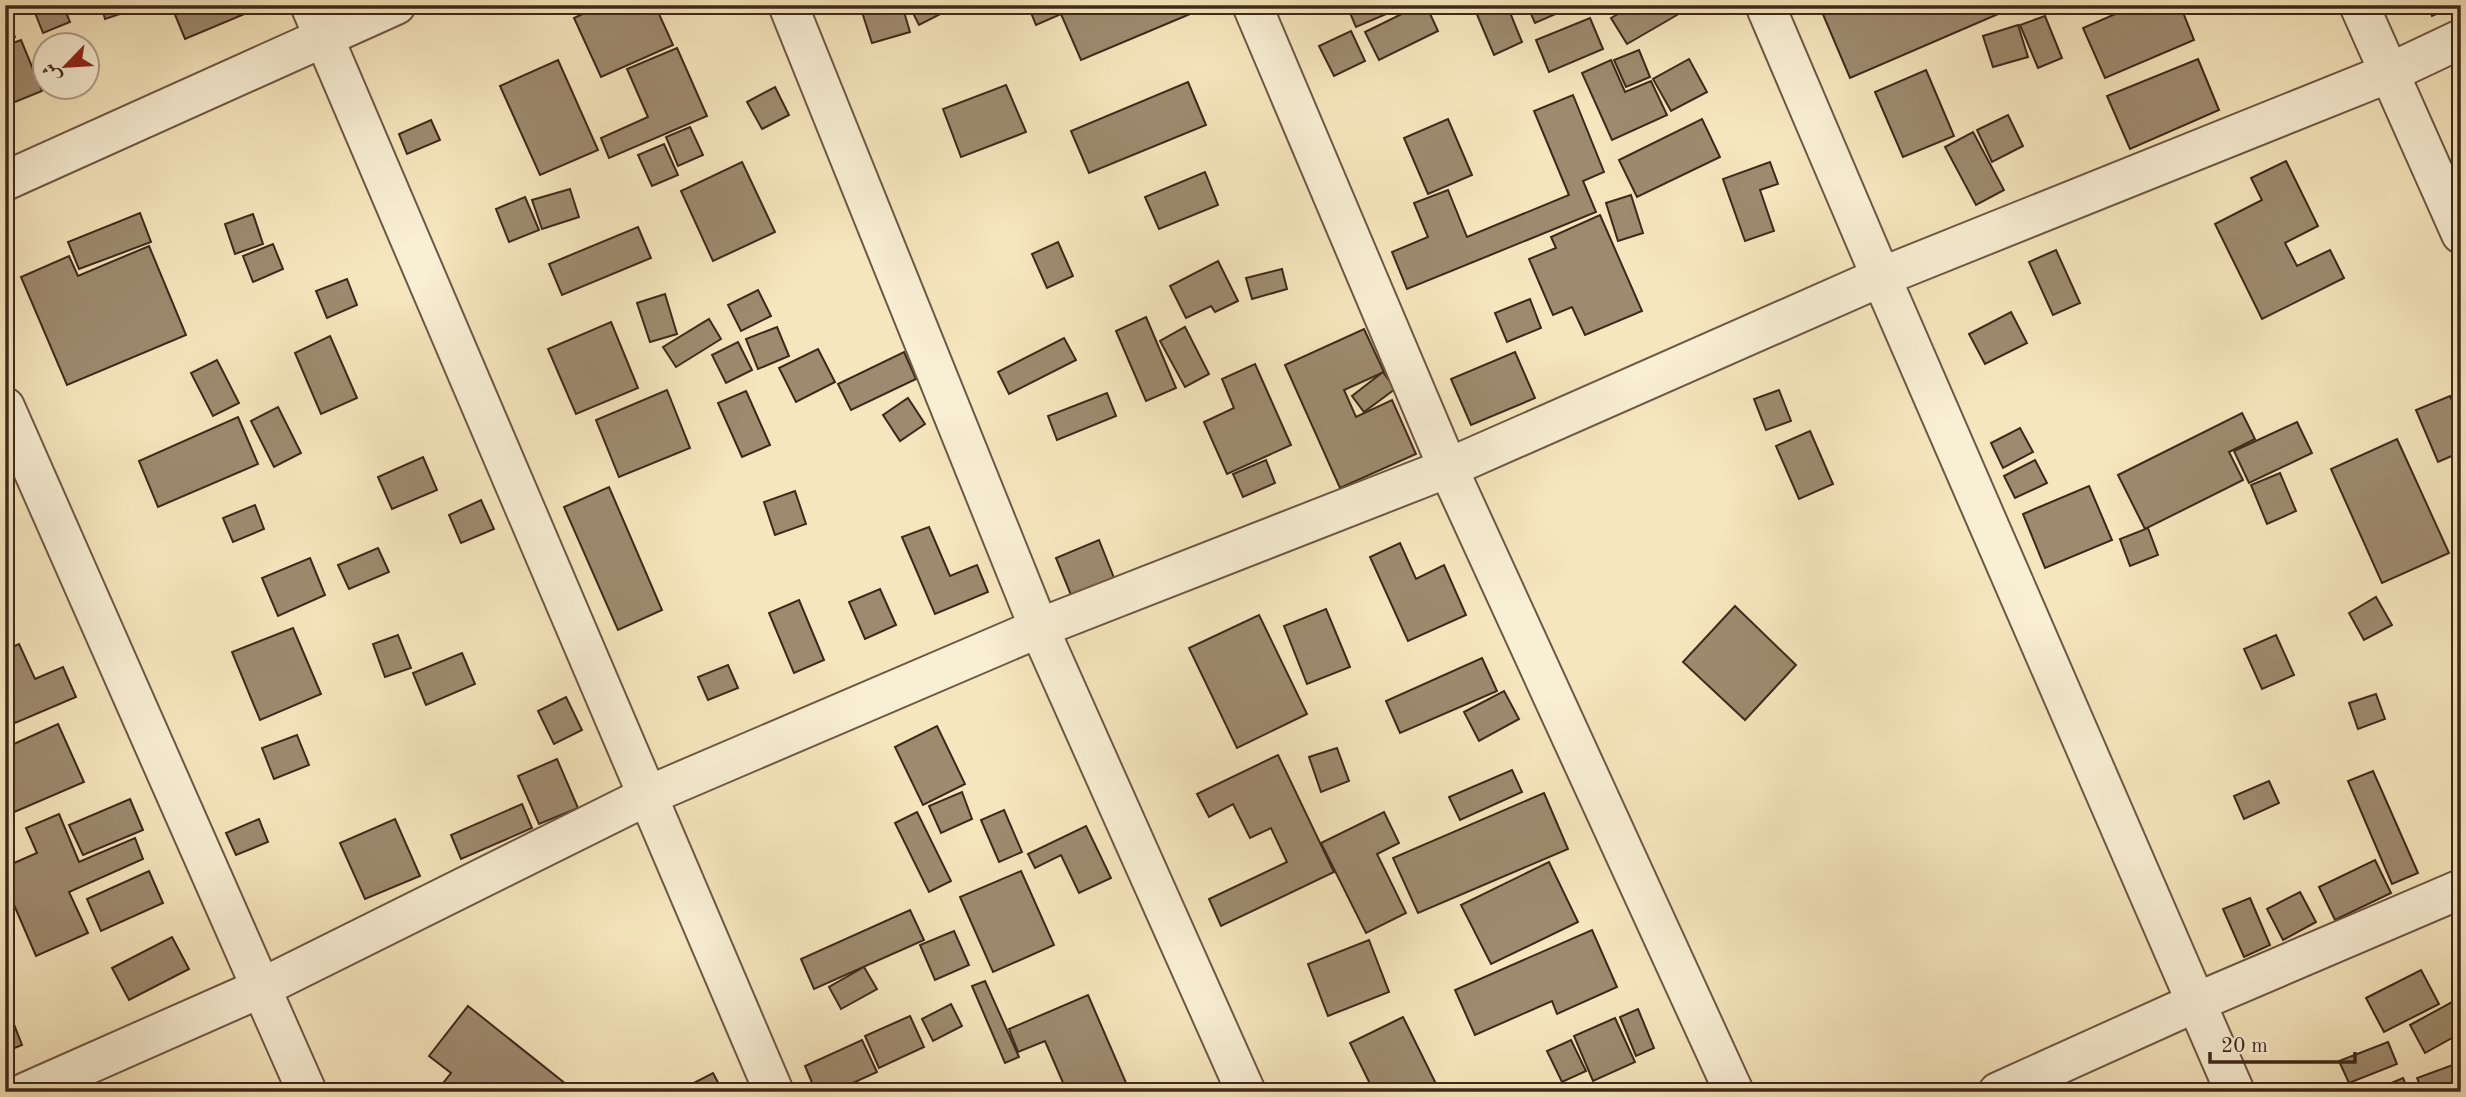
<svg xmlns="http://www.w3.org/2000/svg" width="2466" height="1097" font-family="'Old Standard TT',Amiri,serif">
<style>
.building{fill:#9e8b6f;stroke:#3f281b;stroke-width:2}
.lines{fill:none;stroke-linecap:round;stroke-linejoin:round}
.street-casing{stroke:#6d5844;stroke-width:42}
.street{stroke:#f9efd4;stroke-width:38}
</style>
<rect width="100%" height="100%" fill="#f6e6bd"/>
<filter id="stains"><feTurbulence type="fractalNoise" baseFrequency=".00286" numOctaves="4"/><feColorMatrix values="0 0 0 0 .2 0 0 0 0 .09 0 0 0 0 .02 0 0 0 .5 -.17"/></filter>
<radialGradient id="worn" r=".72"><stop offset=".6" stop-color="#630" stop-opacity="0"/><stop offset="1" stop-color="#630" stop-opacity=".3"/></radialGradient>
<g class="building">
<path d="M32 5H63L70 22 43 33Z"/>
<path d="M101 5H147L105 19Z"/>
<path d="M171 5H261V7L185 39Z"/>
<path d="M602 5H655L673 45 601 77 574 18Z"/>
<path d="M875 5H902L910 32 872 43 861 9Z"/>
<path d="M909 5H958L919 25Z"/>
<path d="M1036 5H1209V6L1081 60 1061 14 1036 25 1029 8Z"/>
<path d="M1350 5H1407L1356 27 1347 6Z"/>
<path d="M1420 5H1426L1438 31 1379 60 1365 32Z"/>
<path d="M1473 5H1507L1522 42 1494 55Z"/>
<path d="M1527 5H1576L1535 23Z"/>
<path d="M1634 5H1671L1677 15 1627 44 1611 18Z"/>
<path d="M1819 5H2019L1850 78Z"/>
<path d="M2136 5H2180L2194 40 2105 78 2083 28Z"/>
<path d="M2428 5H2457L2432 16Z"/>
<path d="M5 14 15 37 5 42Z"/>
<path d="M2045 16 2062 58 2038 68 2020 25Z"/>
<path d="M1590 18 1603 49 1549 72 1536 40Z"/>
<path d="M2018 25 2028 57 1993 67 1983 36Z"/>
<path d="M1351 31 1365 61 1334 76 1319 46Z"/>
<path d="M21 40 42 91 5 106V46Z"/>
<path d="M677 48 707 116 609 158 601 138 648 117 627 69Z"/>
<path d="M1639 50 1650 77 1626 87 1614 60Z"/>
<path d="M1689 59 1707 92 1671 111 1653 79Z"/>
<path d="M2198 59 2219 110 2130 149 2107 96Z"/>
<path d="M558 60 598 150 540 175 500 86Z"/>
<path d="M1611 60 1625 92 1651 81 1667 115 1612 140 1582 73Z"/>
<path d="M1926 70 1954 136 1903 157 1875 92Z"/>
<path d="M1188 82 1206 125 1089 173 1071 131Z"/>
<path d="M1006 85 1026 132 961 157 943 109Z"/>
<path d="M775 87 789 115 762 129 747 102Z"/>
<path d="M1573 95 1604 172 1583 181 1596 212 1407 289 1392 252 1428 237 1414 203 1448 190 1467 237 1569 195 1534 111Z"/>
<path d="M2008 115 2023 146 1992 162 1977 130Z"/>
<path d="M1448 119 1472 175 1428 194 1404 138Z"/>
<path d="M1702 119 1720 157 1637 197 1619 160Z"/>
<path d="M431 120 440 140 407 154 399 134Z"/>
<path d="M690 127 703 155 678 166 666 137Z"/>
<path d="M1973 132 2004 190 1976 205 1945 147Z"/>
<path d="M664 144 678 175 652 186 638 155Z"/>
<path d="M2286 161 2318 226 2285 243 2297 266 2330 250 2344 278 2262 319 2215 224 2262 200 2251 178Z"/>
<path d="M742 162 775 232 713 261 681 191Z"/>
<path d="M1770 162 1778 184 1760 190 1774 231 1745 241 1723 179Z"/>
<path d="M1205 172 1218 205 1159 229 1145 197Z"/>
<path d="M570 189 579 217 542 229 532 200Z"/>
<path d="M1631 195 1643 233 1618 241 1606 203Z"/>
<path d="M525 197 539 230 509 242 496 209Z"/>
<path d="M140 213 151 242 79 269 68 242Z"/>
<path d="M253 214 263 244 235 254 225 224Z"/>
<path d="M1600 215 1642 311 1585 335 1572 307 1553 315 1529 259 1556 248 1551 237Z"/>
<path d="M638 227 651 258 562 295 549 264Z"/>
<path d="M1058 242 1073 276 1047 288 1032 254Z"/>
<path d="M273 244 283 269 253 282 243 256Z"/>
<path d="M149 246 186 335 67 385 21 277 69 256 78 276Z"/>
<path d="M2056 250 2080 303 2053 315 2029 262Z"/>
<path d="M1218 261 1238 301 1215 312 1211 306 1186 318 1170 286Z"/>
<path d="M1282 269 1287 289 1252 299 1246 278Z"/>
<path d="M347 279 357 305 327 318 316 291Z"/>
<path d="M758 290 771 316 741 331 728 305Z"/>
<path d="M665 294 677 334 650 342 637 303Z"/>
<path d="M1530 299 1541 328 1507 342 1495 313Z"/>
<path d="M2011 312 2027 343 1985 364 1969 334Z"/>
<path d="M1146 317 1176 388 1146 401 1116 331Z"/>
<path d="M709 319 721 339 676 367 663 347Z"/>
<path d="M611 322 638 388 576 414 548 349Z"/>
<path d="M777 327 789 356 758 369 746 339Z"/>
<path d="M1185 327 1209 374 1185 387 1160 341Z"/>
<path d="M1364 329 1384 372 1344 390 1356 417 1392 400 1416 454 1340 488 1285 365Z"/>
<path d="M330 336 357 398 321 414 295 353Z"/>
<path d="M1064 338 1076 360 1009 394 998 372Z"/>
<path d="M738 342 752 370 726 383 712 355Z"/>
<path d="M818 349 835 382 796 402 779 368Z"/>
<path d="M904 352 916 379 851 410 838 384Z"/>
<path d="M1515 352 1535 398 1471 425 1451 379Z"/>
<path d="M217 360 239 403 213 416 191 373Z"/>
<path d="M1255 364 1291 445 1227 474 1204 422 1234 408 1222 379Z"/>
<path d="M1383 372 1395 389 1364 412 1352 396Z"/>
<path d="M667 390 690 448 619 477 596 420Z"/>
<path d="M1779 390 1791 421 1766 430 1754 399Z"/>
<path d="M746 391 770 445 742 457 718 403Z"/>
<path d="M1107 393 1116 416 1057 440 1048 416Z"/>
<path d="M2450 396 2461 421V452L2438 462 2416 410Z"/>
<path d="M908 398 925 424 900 441 883 415Z"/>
<path d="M278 407 301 453 274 467 251 421Z"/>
<path d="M2242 413 2255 439 2229 452 2243 480 2145 529 2118 475Z"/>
<path d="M238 417 258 464 158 507 139 461Z"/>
<path d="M2297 422 2312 453 2249 483 2234 451Z"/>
<path d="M2020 428 2033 452 2003 468 1991 443Z"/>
<path d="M1810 431 1833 484 1799 499 1776 446Z"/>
<path d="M2397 439 2449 553 2382 583 2331 469Z"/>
<path d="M423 457 437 490 392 509 378 477Z"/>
<path d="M1266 460 1275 483 1243 497 1233 474Z"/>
<path d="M2035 460 2047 483 2015 498 2004 476Z"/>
<path d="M2280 473 2296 511 2267 524 2251 485Z"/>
<path d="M2089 486 2112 540 2045 568 2023 514Z"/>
<path d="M609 487 662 610 618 630 564 507Z"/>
<path d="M795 491 806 524 775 535 764 502Z"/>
<path d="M481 500 494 529 461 543 449 515Z"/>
<path d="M255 505 264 529 233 542 223 518Z"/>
<path d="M929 527 950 576 977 565 988 592 935 614 902 537Z"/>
<path d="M2148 528 2158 555 2130 566 2120 539Z"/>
<path d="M1099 540 1116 583 1073 600 1056 558Z"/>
<path d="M1400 543 1416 579 1444 565 1466 615 1408 641 1370 557Z"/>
<path d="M378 548 389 572 349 589 338 565Z"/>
<path d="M310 558 325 595 278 616 262 578Z"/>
<path d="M880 589 896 625 865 639 849 602Z"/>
<path d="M2376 597 2392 625 2364 640 2349 613Z"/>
<path d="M799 600 824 660 794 673 769 613Z"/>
<path d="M1735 606 1796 665 1745 720 1683 662Z"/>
<path d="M1326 609 1350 667 1307 684 1284 626Z"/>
<path d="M1259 615 1307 714 1237 748 1189 648Z"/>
<path d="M293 628 321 694 260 720 232 652Z"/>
<path d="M398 635 411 668 385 677 373 644Z"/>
<path d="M2276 635 2294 675 2262 689 2244 649Z"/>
<path d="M19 644 35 679 63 667 76 697 15 723 5 699V650Z"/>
<path d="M462 653 475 684 426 705 413 673Z"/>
<path d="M1482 658 1497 691 1400 733 1386 701Z"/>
<path d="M728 665 738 688 708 700 698 677Z"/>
<path d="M1504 691 1519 719 1479 741 1464 712Z"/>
<path d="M2376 694 2385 719 2358 729 2349 703Z"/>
<path d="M566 697 582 730 554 744 538 711Z"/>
<path d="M58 724 84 782 5 816V748Z"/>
<path d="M937 726 965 784 923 805 895 747Z"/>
<path d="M297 735 309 765 274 779 262 748Z"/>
<path d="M1337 748 1349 781 1321 792 1309 757Z"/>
<path d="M1278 755 1334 872 1221 926 1209 899 1287 862 1271 828 1250 838 1233 804 1209 817 1197 794Z"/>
<path d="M557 759 578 808 539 824 518 776Z"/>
<path d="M1512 770 1522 792 1460 820 1449 797Z"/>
<path d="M2373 771 2418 873 2392 884 2348 781Z"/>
<path d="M2269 781 2279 803 2244 819 2234 796Z"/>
<path d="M962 792 972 819 941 833 929 806Z"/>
<path d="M1544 793 1568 849 1418 913 1393 858Z"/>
<path d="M130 799 143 830 83 855 69 825Z"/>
<path d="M522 804 532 828 461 859 451 835Z"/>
<path d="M1004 810 1022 852 999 862 981 820Z"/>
<path d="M917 812 951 881 929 892 895 823Z"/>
<path d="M1384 812 1399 843 1377 854 1406 913 1366 933 1321 843Z"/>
<path d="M59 814 79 862 135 838 143 859 69 892 88 933 36 956 5 884V867L37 853 26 828Z"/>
<path d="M259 819 268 842 236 855 226 833Z"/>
<path d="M395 819 420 876 365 899 340 843Z"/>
<path d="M1086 826 1111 878 1079 893 1061 855 1035 868 1028 854Z"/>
<path d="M2375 860 2391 893 2335 920 2319 887Z"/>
<path d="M1549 862 1578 922 1491 964 1461 905Z"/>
<path d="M149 871 163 903 101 931 87 899Z"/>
<path d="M1021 871 1054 945 993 972 960 897Z"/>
<path d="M2300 892 2316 922 2283 940 2267 909Z"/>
<path d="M2250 898 2270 945 2244 957 2223 909Z"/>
<path d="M910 910 924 940 814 989 801 959Z"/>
<path d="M1592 930 1617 987 1557 1014 1552 1001 1475 1035 1455 990Z"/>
<path d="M954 931 969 965 935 980 920 945Z"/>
<path d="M172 937 189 969 129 1000 112 968Z"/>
<path d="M1369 940 1389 992 1328 1016 1308 964Z"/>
<path d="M864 967 877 989 841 1009 829 987Z"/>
<path d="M2421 970 2439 1004 2384 1032 2366 998Z"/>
<path d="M985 981 1019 1057 1005 1063 972 986Z"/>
<path d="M1088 995 1130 1092H1067L1045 1041 1018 1052 1009 1029Z"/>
<path d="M2452 1002 2461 1018V1033L2425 1053 2410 1025Z"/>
<path d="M6 1004 22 1045 5 1052V1005Z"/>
<path d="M951 1004 962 1026 933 1041 922 1019Z"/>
<path d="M468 1006 576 1092H436L451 1073 429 1056Z"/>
<path d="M1638 1009 1654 1048 1636 1056 1620 1017Z"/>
<path d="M910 1016 924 1047 879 1068 865 1036Z"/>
<path d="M1403 1017 1440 1092H1374L1350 1043Z"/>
<path d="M1615 1018 1635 1062 1593 1081 1574 1036Z"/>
<path d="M862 1040 877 1072 833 1092H816L805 1066Z"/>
<path d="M1571 1040 1586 1071 1562 1082 1547 1051Z"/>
<path d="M2388 1042 2397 1064 2349 1083 2339 1061Z"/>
<path d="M2461 1062V1092H2423L2417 1078Z"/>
<path d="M713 1073 723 1092H691L688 1086Z"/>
<path d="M2403 1078 2409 1092H2370Z"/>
<path d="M1044 1083 1048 1092H1023Z"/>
</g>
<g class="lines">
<g class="street-casing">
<g id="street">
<path d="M310 5 774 1092"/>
<path d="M788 5 1039 628 1246 1092"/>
<path d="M1252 5 1448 468 1734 1092"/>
<path d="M1765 5 1881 277 2235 1092"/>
<path d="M2359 5 2461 234"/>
<path d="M5 181 396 5"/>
<path d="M5 407 307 1092"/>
<path d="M26 1092 261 988 649 795 1039 628 1448 468 1881 277 2389 73 2461 39"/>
<path d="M1998 1092 2197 1002 2461 889"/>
</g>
</g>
<use href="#street" class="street"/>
</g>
<rect width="2466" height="1097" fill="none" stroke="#f6e6bd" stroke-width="28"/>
<rect x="7" y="7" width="2452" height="1083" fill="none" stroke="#3f281b" stroke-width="3.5"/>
<rect x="14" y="14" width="2438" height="1069" fill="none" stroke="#3f281b" stroke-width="2"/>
<g transform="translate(66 66) rotate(245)"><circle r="33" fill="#f9efd4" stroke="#af9f8a" stroke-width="2"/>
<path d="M0-5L12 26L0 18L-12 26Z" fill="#8f2418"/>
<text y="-10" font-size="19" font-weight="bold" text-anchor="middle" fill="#3f281b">ش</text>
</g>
<path d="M2210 1052v10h145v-10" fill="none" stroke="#3f281b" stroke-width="3.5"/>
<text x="2221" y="1052" font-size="21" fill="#3f281b" stroke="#f9efd4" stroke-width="5" paint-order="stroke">20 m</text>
<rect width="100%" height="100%" filter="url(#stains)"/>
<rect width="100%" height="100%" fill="url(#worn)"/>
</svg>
